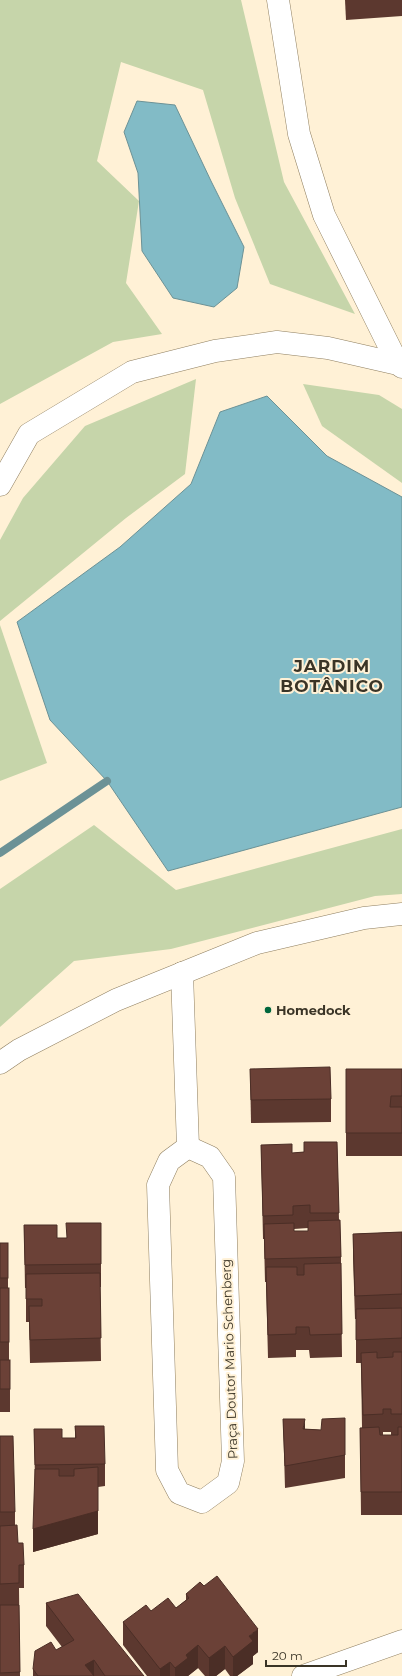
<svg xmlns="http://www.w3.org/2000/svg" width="402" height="1676" font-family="Montserrat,sans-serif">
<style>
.green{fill:#c6d5aa}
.water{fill:#82bbc6;stroke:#6c9296}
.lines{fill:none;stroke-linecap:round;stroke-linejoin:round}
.stream{stroke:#6c9296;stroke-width:8}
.street-casing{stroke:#8f7f60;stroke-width:23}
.secondary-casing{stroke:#8f7f60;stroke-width:23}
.street{stroke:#fff;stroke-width:22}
.secondary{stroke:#fff;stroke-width:22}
.wall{fill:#5c382f;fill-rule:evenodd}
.shaded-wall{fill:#4b2e26}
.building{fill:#6b4137;stroke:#4b2e26}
.poi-dot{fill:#00673d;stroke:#fff1d6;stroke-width:1.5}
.labels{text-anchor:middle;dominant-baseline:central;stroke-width:4;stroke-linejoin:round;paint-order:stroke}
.poi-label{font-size:13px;font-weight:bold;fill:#3a3426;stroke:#fff1d6;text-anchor:start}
.street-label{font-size:13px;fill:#3a3426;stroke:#fff1d6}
.district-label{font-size:17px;font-weight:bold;letter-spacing:1px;fill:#3a3426;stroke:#fff1d6}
</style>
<rect width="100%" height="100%" fill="#fff1d6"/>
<g class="green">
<path d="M0 0H241L284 182 355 314 270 284 235 198 203 90 121 62 97 161 139 201 126 283 162 334 113 342 0 404Z"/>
<path d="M196 379 185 474 126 518 0 621V540L23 498 85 426Z"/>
<path d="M303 384 379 395 402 409V483L322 426Z"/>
<path d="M0 625 47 763 0 781Z"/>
<path d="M94 825 176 890 402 829V894L375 896 171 949 74 961 0 1027V889Z"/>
</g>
<g class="water">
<path d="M137 101 175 105 211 181 244 247 237 288 214 307 173 298 142 251 138 173 124 132Z"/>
<path d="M267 396 327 456 402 497V807L168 871 107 781 50 720 17 622 120 547 191 484 220 412Z"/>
</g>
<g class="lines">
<path class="stream" d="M0 853 107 781"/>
<g class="street-casing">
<g id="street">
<path d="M278 0 299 134 324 215 398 364 402 361"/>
<path d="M182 973 188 1147"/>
<path d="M188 1147 210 1157 224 1177 233 1461 228 1483 202 1502 179 1493 167 1470 158 1185 169 1161Z"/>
<path d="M303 1676 402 1641"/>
</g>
</g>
<g class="secondary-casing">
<g id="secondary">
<path d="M0 485 29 434 132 372 215 351 277 342 328 348 398 364 402 367"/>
<path d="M0 1063 19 1050 116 1000 257 943 364 918 402 914"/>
</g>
</g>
<use href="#street" class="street"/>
<use href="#secondary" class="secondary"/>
</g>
<g class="wall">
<path d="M345 0H402V16L346 20Z"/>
<path d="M250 1069 331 1099V1122L251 1123Z"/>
<rect x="346" y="1069" width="56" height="87"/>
<path d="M337 1142 339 1220 341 1257V1280L342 1357 310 1358 309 1350H296V1357L268 1358 266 1282H265L264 1239H263L261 1145 292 1153 304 1152ZM308 1228V1231H294V1229Z"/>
<path d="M101 1223V1287H100L101 1361 30 1363 29 1322H26V1288H25L24 1225 57 1238H66Z"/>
<path d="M402 1232V1515H361L360 1428H362L361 1363H356V1319H355L353 1256V1234ZM383 1432H391V1435H383Z"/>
<path d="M0 1243H8V1288H9V1360H10V1412H0Z"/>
<path d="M345 1418V1478L285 1488 283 1419 305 1429 321 1430Z"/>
<path d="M75 1426 105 1464V1486L98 1487V1534L33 1552 35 1483 34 1429 62 1438H75Z"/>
<path d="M0 1436 15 1512V1525L18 1543 24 1565V1588H19L20 1676H0Z"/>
<path d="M186 1594 258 1652 253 1656V1664L237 1676H230L225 1669 216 1676H205L198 1668 188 1676H147L123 1645V1622L151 1611 176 1608 186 1600Z"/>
<path d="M46 1603 144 1676H33V1669L56 1650 62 1647 46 1626Z"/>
</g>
<g class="shaded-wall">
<path d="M305 1419V1442L303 1429Z"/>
<path d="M98 1511V1534L33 1552V1529Z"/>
<path d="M258 1629V1652L253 1656V1664L237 1676H233V1657L249 1636Z"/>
<path d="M198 1645V1668L188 1676H175V1668L186 1655Z"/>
<path d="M225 1646V1669L216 1676H209V1658Z"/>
<path d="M94 1660V1676L85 1665Z"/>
<path d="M170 1662V1676H160V1669Z"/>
</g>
<g class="building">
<path d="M330 1067 331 1099 251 1100 250 1069Z"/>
<path d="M346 1069H402V1096H391L390 1107H402V1133H346Z"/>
<path d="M304 1142H337L339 1213H310V1205L293 1206V1215L263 1216 261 1145 292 1144V1153L304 1152Z"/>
<path d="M340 1220 341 1257 265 1259 264 1224 294 1223V1231H308V1221Z"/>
<path d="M66 1223H101V1264L25 1265 24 1225H57V1238H67Z"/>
<path d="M402 1232V1294L355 1296 353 1234Z"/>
<rect x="0" y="1243" width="8" height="35"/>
<path d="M341 1263 342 1334 310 1335 309 1327H296V1334L268 1335 266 1267H297V1275H304V1264Z"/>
<path d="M100 1273 101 1338 30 1340 29 1306H42V1299H26V1274Z"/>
<rect x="0" y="1288" width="9" height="54"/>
<path d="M402 1308V1338L356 1340V1309Z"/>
<path d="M377 1352V1358L393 1357V1352H402V1414H391V1409H383V1414L363 1415 361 1353Z"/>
<rect x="0" y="1360" width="10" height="29"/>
<path d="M345 1418V1455L285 1466 283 1419H305L303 1429 321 1430 322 1419Z"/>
<path d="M75 1426H104L105 1464 35 1465 34 1429H62V1438H76Z"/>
<path d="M379 1427 380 1435H398V1427H402V1492H361L360 1428Z"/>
<path d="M0 1436H13L15 1512H0Z"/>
<path d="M98 1467V1511L33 1529 35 1469H59V1476H74V1469Z"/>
<path d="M17 1525 18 1543H23L24 1565H19V1583L0 1584V1526Z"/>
<path d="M217 1576 258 1629 249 1636 253 1641 233 1657 225 1646 209 1658 198 1645 186 1655 188 1658 175 1668 170 1662 160 1669 123 1622 146 1605 151 1611 168 1598 176 1608 189 1598 186 1594 200 1582 204 1586Z"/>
<path d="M78 1594 144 1676H105L94 1660 85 1665 94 1676H38L33 1669 35 1651 51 1642 56 1650 74 1640 46 1603Z"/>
<path d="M0 1605H19L20 1672 0 1673Z"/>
</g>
<circle class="poi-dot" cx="268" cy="1010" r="4"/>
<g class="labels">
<g class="poi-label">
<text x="276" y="1010">Homedock</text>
</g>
<g class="street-label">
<text transform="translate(229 1359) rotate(-92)">Praça Doutor Mario Schenberg</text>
</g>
<g class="district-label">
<text x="332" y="666">JARDIM<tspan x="332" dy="20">BOTÂNICO</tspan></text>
</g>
</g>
<path d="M266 1660v6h80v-6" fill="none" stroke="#3a3426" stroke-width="2"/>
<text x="272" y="1660" font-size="12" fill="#3a3426" stroke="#fff1d6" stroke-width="3" paint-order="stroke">20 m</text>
</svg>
